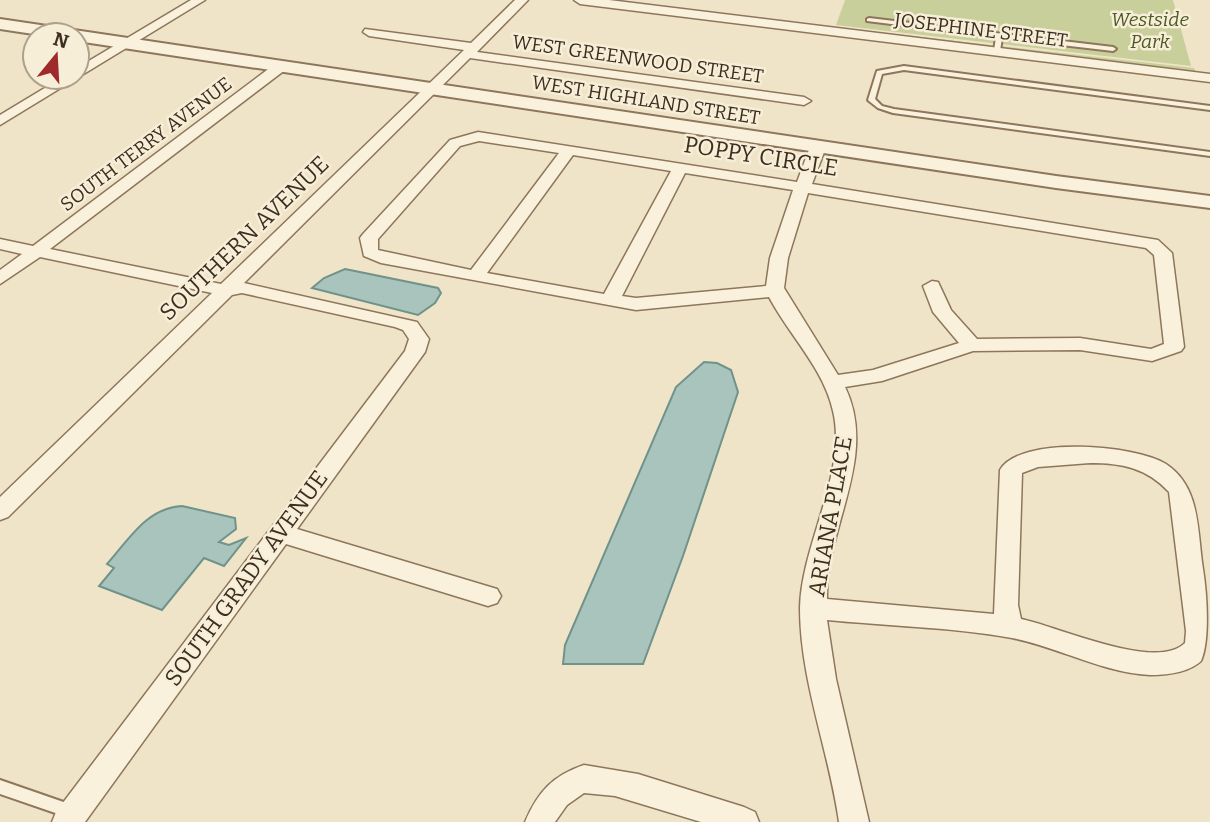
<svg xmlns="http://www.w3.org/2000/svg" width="1210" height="822" font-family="Bitter,serif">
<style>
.green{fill:#c9cf9b}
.water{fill:#a9c4bc;stroke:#6f938a;stroke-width:2}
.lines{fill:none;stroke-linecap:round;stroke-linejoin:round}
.service-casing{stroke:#8d765c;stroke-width:4}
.minor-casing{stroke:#8d765c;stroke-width:3}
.tertiary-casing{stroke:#8d765c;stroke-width:4}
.service{fill:#faf1dc;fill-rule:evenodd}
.minor{fill:#faf1dc;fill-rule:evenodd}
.tertiary{fill:#faf1dc;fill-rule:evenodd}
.labels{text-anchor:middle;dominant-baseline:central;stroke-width:5;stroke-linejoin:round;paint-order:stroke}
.far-park-label{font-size:19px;font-style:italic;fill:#4d5a26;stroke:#f7eed8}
.far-street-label{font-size:19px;fill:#3d2e20;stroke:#f7eed8}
.street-label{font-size:23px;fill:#3d2e20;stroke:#f7eed8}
</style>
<rect width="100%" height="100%" fill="#f0e4c8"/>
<g class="green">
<path d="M845 0H1173L1191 66 836 25Z"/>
<path d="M860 30 1194 68 1196 73 859 32Z"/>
</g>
<g class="water">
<path d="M345 269 438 288 441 293 435 303 418 315 312 288 324 278Z"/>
<path d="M704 362 717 363 731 370 738 392 683 556 643 664H563L565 645 676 387Z"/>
<path d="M182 506 235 518 236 529 219 542 229 545 246 538 224 566 204 558 162 610 99 586 114 568 107 564C130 538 147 508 182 506Z"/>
</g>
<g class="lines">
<g class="service-casing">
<g id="service">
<path d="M869 18 1113 47 1116 49 1113 51 1002 38 1000 51 997 53 994 51 996 37 867 21V19Z"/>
<path d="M904 66 1210 106V110L904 70 882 74 875 99 882 106 894 109 1210 152V156L893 113 878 108 869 101 868 100 877 71Z"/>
<path d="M0 780 75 806 78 811 75 816 70 818 0 794Z"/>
</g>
</g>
<g class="minor-casing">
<g id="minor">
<path d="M191 0H205L0 125V115L63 77H77V68Z"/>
<path d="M515 0H528L477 52 804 97 811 101 804 105 470 58 244 283 417 322 429 339 425 352 297 529 497 589 501 596 497 603 488 606 286 544 85 822H52L56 812 405 351 409 339 403 330 395 327 242 293 232 295 8 517 0 520V497L212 293 40 257 0 284V270L22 254 0 249V239L33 246 275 64H285V70L50 249 221 284 464 50 369 36 363 32 365 29 471 43Z"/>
<path d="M574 0H609L1210 74V82L580 4Z"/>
<path d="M478 132 797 182 810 147 818 142 826 147 812 184 1158 240 1172 253 1184 347 1181 351 1152 361 1080 350 973 351 882 381 845 387C879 457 825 528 827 599L994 614 1000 470C1020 435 1136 445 1166 464 1201 487 1197 531 1203 569 1207 594 1210 641 1201 661 1188 673 1166 675 1150 675 1103 673 1058 647 1012 638 951 627 888 626 827 620L836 679 869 822H839C829 751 800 680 800 608 801 545 848 472 833 411 824 369 789 335 769 297L636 310 381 263 364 256 360 238 363 234 450 140ZM479 141 559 153 471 270 378 250V239L460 146ZM573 155 671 171 604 294 487 273ZM685 173 793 190 770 258 766 286 636 298 622 296ZM808 193 1146 248 1154 255 1164 344 1151 349 1080 338 977 339 951 310 938 282 932 281 923 286 933 312 959 343 873 370 838 375 784 288 788 258ZM1090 463C1122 463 1147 468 1169 492L1186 631 1185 643C1156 672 1057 626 1021 619L1018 605 1022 473 1038 467Z"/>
<path d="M584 765 638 774 744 807 755 812 759 822H701L615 796 584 793 567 805 555 822H525C538 792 552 776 584 765Z"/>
</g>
</g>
<g class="tertiary-casing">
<path id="tertiary" d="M0 19 1056 176 1210 196V208L1056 188 77 41V35H40L0 29Z"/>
</g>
<use href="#service" class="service"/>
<use href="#minor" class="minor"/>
<use href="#tertiary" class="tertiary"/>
</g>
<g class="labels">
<g class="far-park-label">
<text x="1150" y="19">Westside<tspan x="1150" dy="22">Park</tspan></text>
</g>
<g class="far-street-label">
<text transform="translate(981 30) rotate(7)">JOSEPHINE STREET</text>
<text transform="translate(638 59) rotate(8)">WEST GREENWOOD STREET</text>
<text transform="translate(646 100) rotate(9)">WEST HIGHLAND STREET</text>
<text transform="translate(146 144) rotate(-37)">SOUTH TERRY AVENUE</text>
</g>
<g class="street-label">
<text transform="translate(761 156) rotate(9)">POPPY CIRCLE</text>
<text transform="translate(244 238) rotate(-44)">SOUTHERN AVENUE</text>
<text transform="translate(830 516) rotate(-80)">ARIANA PLACE</text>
<text transform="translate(246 578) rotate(-54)">SOUTH GRADY AVENUE</text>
</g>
</g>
<g transform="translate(56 56) rotate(18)"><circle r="33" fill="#f7eed8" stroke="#ada18e" stroke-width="2"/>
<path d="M0-5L12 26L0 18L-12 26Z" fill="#9e2a2b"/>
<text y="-10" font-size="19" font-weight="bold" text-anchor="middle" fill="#3d2e20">N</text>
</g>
</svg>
